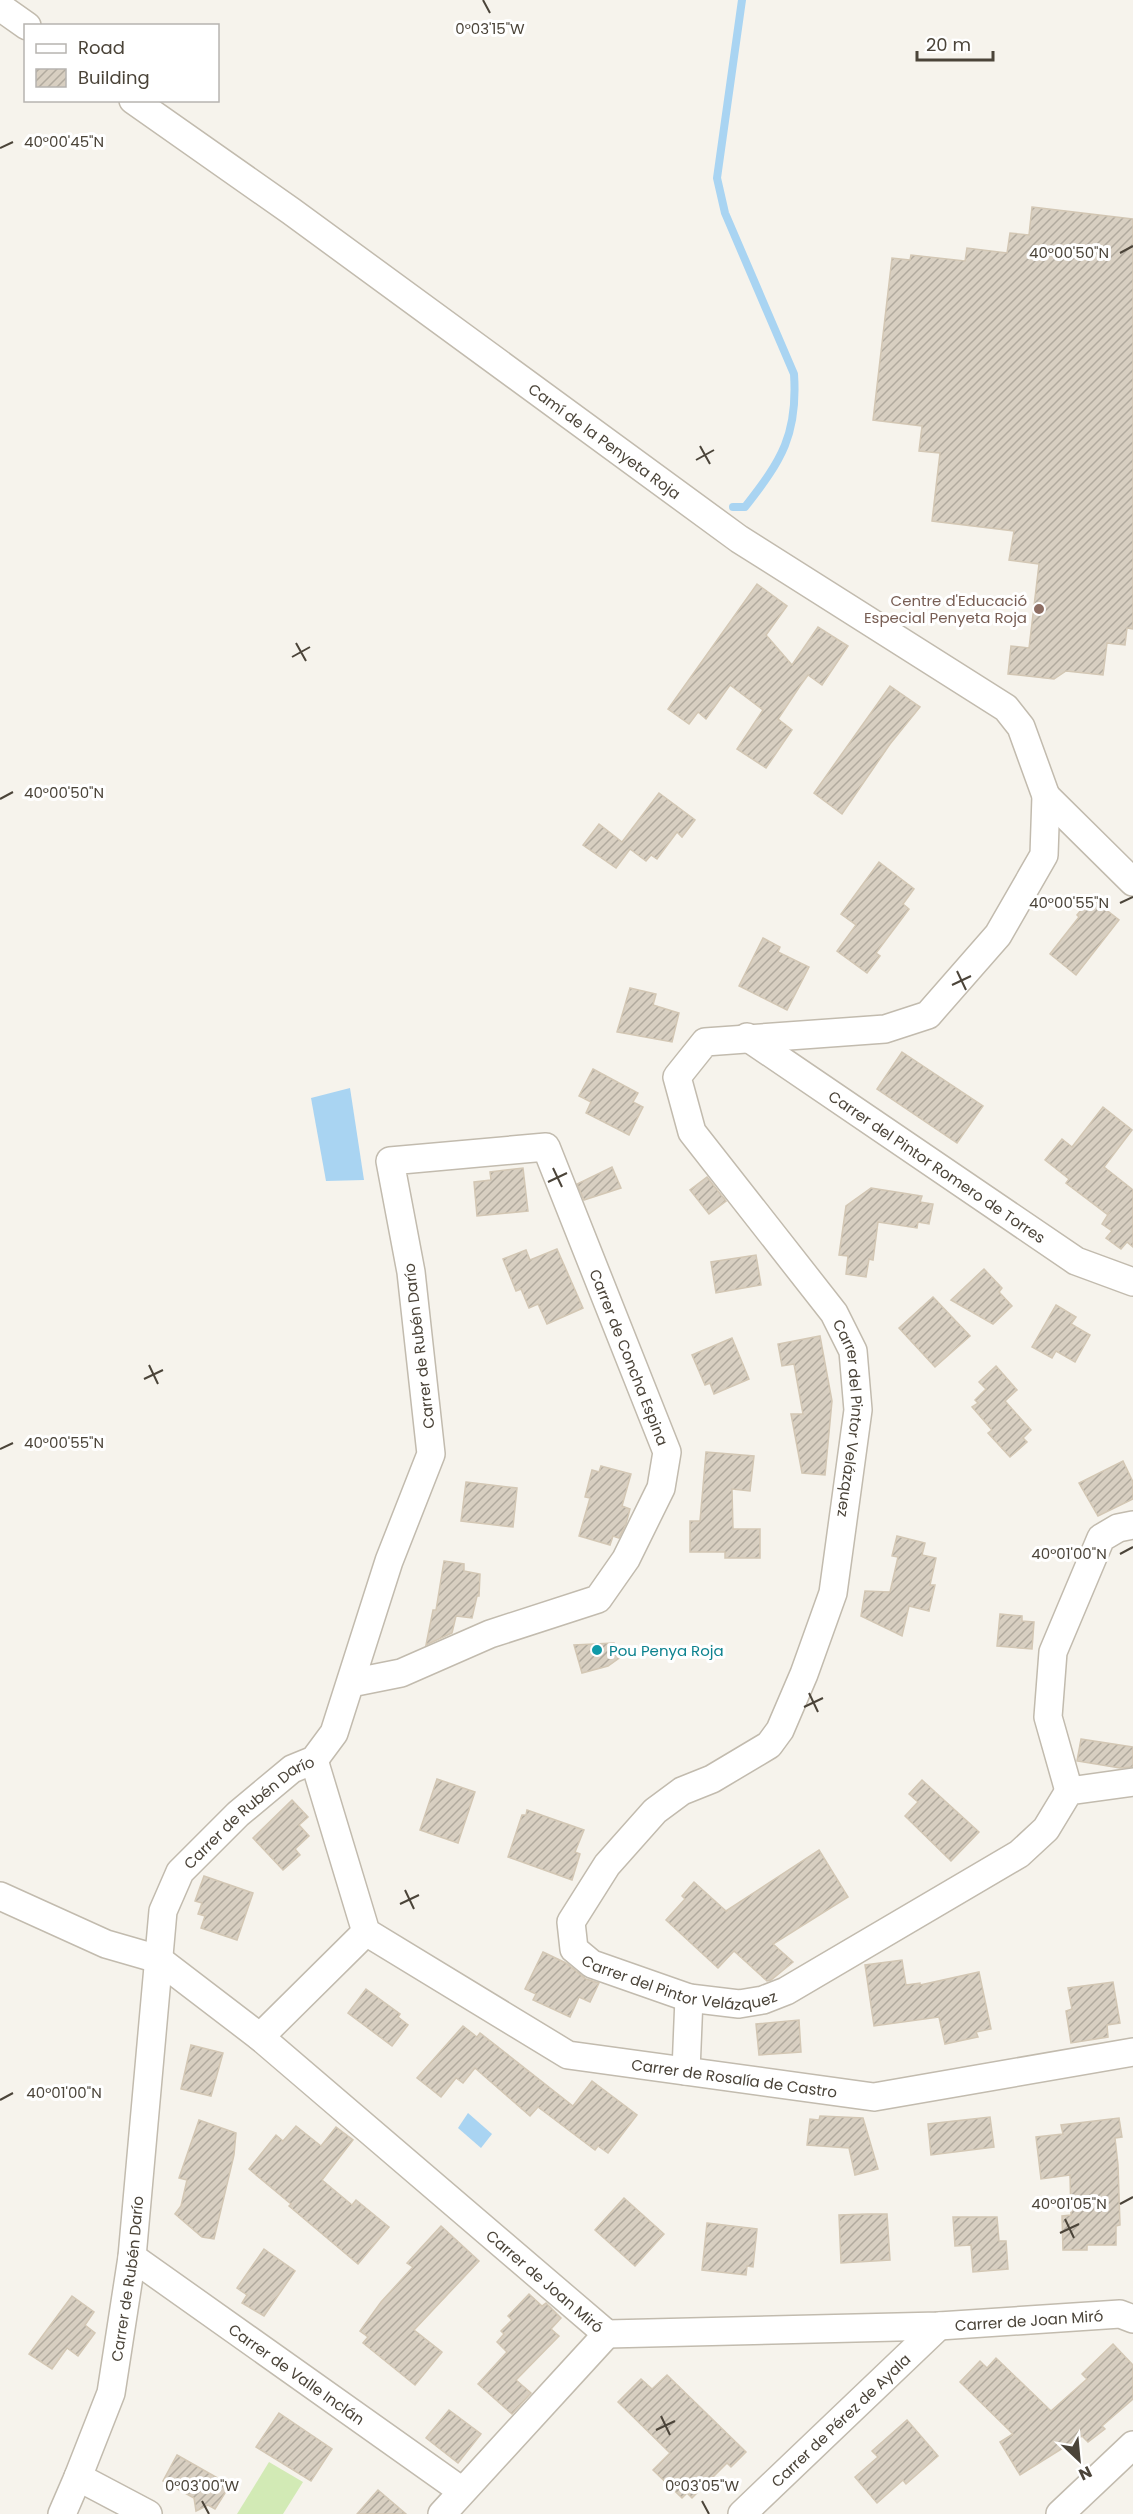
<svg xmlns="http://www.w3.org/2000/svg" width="1133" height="2514" font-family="Poppins,sans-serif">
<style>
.grass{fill:#d2eab5}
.water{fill:#a9d4f2}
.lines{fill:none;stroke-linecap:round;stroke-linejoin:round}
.stream{stroke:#a9d4f2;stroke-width:8}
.building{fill:url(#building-hatch);stroke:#d3c7b4;stroke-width:1.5}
.street-casing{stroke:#c2bbae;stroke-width:30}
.street{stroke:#fff;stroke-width:27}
.ticks{fill:none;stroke:#4b4439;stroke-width:2}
.education-dot{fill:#8d6e63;stroke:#fff;stroke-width:2}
.culture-dot{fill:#0f9aa8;stroke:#fff;stroke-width:2}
.labels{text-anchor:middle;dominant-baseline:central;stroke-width:6;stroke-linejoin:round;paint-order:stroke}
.street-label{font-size:15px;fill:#4b4439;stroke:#fff}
.education-label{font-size:15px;fill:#785e54;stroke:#fff;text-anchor:end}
.culture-label{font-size:15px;fill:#0d838f;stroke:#fff;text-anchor:start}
.ticks-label{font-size:15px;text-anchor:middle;fill:#4b4439;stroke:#fff;stroke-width:6;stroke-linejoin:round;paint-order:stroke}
</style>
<defs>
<pattern id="building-hatch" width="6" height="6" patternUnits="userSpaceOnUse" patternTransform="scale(1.5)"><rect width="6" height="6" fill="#d8cfc1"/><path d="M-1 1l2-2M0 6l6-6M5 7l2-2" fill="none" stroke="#b1aa9e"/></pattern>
</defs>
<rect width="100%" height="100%" fill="#f6f3ec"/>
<path class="grass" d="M269 2462 303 2482 283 2514H237Z"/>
<g class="water">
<path d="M350 1088 364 1180 326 1181 311 1098Z"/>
<path d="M468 2113 492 2134 481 2148 458 2128Z"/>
</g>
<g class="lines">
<path class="stream" d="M733 507H745C782 460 798 434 794 374L725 213 717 178 742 0"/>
</g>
<g class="building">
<path d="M1032 207 1133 219V629L1127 628 1125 645 1107 643 1103 675 1066 671 1054 679 1008 674 1011 646 1029 648 1039 564 1009 560 1014 531 932 521 940 453 919 451 922 426 873 420 892 258 910 260 911 255 965 261 967 248 1007 253 1010 233 1029 235Z"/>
<path d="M757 584 787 606 766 635 792 665 818 627 848 646 822 685 808 675 800 686 778 719 792 730 766 768 737 749 763 710 730 685 706 719 698 712 689 724 668 709Z"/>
<path d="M890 686 920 707 890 744 842 814 814 793Z"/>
<path d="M659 793 695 820 682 837 677 832 657 859 651 855 646 861 630 849 616 868 583 845 599 824 622 842Z"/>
<path d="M879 862 914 889 903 904 909 909 876 953 880 956 867 973 837 951 856 925 841 914Z"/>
<path d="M1091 898 1119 920 1076 975 1050 954 1079 917 1077 915Z"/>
<path d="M763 938 780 947 778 952 809 967 787 1010 739 986Z"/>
<path d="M630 988 656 994 653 1005 679 1013 672 1042 617 1032Z"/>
<path d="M902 1052 983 1106 957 1143 877 1089Z"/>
<path d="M593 1069 638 1093 633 1102 643 1107 629 1135 586 1113 591 1102 579 1096Z"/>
<path d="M1103 1107 1132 1130 1104 1167 1133 1190V1247L1127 1242 1121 1249 1106 1238 1112 1231 1102 1224 1109 1213 1107 1214 1066 1183 1069 1179 1045 1160 1062 1139 1072 1147Z"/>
<path d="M612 1167 621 1188 584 1200 577 1184Z"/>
<path d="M523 1168 528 1211 477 1216 474 1182 491 1180 490 1172Z"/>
<path d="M707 1177 726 1201 709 1214 690 1190Z"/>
<path d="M871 1188 922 1196 920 1202 933 1204 929 1224 918 1222 917 1228 878 1222 873 1260 869 1259 866 1277 846 1274 848 1256 839 1255 846 1206Z"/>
<path d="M557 1249 583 1308 547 1324 538 1304 529 1308 521 1289 516 1291 503 1259 526 1250 530 1260Z"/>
<path d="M756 1255 761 1285 716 1293 711 1262Z"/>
<path d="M984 1269 1002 1288 999 1292 1012 1306 993 1324 951 1300Z"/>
<path d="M933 1297 970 1336 935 1367 899 1328Z"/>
<path d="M1056 1305 1076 1317 1071 1324 1090 1335 1075 1362 1056 1351 1052 1358 1032 1347Z"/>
<path d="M820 1336 832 1401 825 1475 802 1473 791 1414H803L794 1364 782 1366 778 1344Z"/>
<path d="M732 1338 749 1379 714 1394 710 1383 705 1385 692 1355Z"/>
<path d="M996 1366 1017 1390 1005 1401 1031 1430 1023 1438 1027 1442 1010 1457 988 1433 992 1430 972 1407 978 1403 975 1400 986 1389 979 1382Z"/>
<path d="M706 1452 754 1456 750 1491 732 1489 733 1529H760V1558H725V1552H690V1521H700Z"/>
<path d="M1123 1461 1133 1482V1499L1098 1516 1079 1483Z"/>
<path d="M601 1466 631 1474 622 1506 630 1509 626 1524 619 1538 613 1536 610 1545 579 1536 590 1498 585 1497 592 1470 599 1472Z"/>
<path d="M466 1482 517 1488 513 1527 461 1521Z"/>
<path d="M897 1536 925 1543 922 1555 936 1558 930 1585H935L929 1611 909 1606 902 1636 861 1616 865 1591 890 1592 898 1557 892 1556Z"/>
<path d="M444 1561 464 1564V1571L480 1574 479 1596H477L472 1618 456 1616 452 1633 426 1645 433 1610H436Z"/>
<path d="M1000 1614 1022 1616V1621L1034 1622 1032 1649 997 1646Z"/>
<path d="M614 1643 622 1656 608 1666 582 1673 574 1645Z"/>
<path d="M1081 1739 1133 1747V1767L1120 1768 1077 1761Z"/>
<path d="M437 1779 475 1792 458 1843 420 1830Z"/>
<path d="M922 1780 979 1832 951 1861 905 1816 918 1802 909 1794Z"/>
<path d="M292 1800 308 1817 299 1825 309 1836 295 1849 300 1855 283 1870 253 1838Z"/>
<path d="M527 1810 584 1830 575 1852 580 1854 572 1880 508 1857 522 1815H526Z"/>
<path d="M819 1850 848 1897 773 1944 793 1962 771 1980 767 1981 734 1951 718 1968 666 1920 685 1899 682 1896 694 1882 726 1911Z"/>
<path d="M204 1876 253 1893 237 1940 201 1928 205 1916 198 1914 202 1903 195 1901Z"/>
<path d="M543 1952 566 1963 586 1979 599 1983 590 2002 579 1997 570 2017 533 2000 536 1994 525 1989Z"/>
<path d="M902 1960 906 1985 920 1983V1985L979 1972 991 2029 976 2032 978 2037 945 2044 939 2017 874 2026 865 1965Z"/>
<path d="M1113 1982 1120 2023 1107 2025 1108 2037 1071 2043 1066 2011 1072 2009 1068 1988Z"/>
<path d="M366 1989 400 2014 398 2017 408 2025 392 2046 348 2013Z"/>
<path d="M799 2020 801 2052 759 2055 756 2024Z"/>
<path d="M463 2026 477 2037 480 2033 573 2106 592 2081 637 2115 608 2153 598 2146 595 2150 538 2107 530 2116 475 2068 463 2083 456 2078 441 2097 417 2078Z"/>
<path d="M191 2045 223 2053 211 2096 181 2089Z"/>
<path d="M820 2116 863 2118 878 2169 855 2175 849 2148 807 2145 810 2119 819 2120Z"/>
<path d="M990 2117 994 2147 931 2155 928 2124Z"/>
<path d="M1119 2118 1122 2137 1115 2138 1118 2165 1120 2225 1116 2226V2245H1087V2250H1063L1062 2216 1071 2215 1070 2175 1041 2179 1036 2137 1063 2134 1061 2125Z"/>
<path d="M199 2120 236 2133 234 2155 214 2239 202 2237 175 2214 181 2206 187 2180 179 2178Z"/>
<path d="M296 2126 321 2146 336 2127 353 2140 322 2180 352 2205 356 2200 389 2227 358 2264 289 2206 291 2204 249 2169 276 2135 283 2141Z"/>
<path d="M624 2198 664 2234 635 2266 595 2230Z"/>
<path d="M868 2214H887L890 2260 841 2263 839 2215Z"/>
<path d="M953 2217H997L999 2241H1006L1008 2269 973 2272 971 2245 955 2246Z"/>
<path d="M707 2223 757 2229 753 2267 747 2266 746 2275 702 2270Z"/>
<path d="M441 2226 479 2261 414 2330 442 2352 415 2385 363 2343 368 2337 360 2331 381 2302 413 2267 407 2263Z"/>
<path d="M264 2249 295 2271 264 2316 242 2303 247 2295 237 2288Z"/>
<path d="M529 2294 542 2306 546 2303 561 2318 551 2329 559 2336 516 2380 531 2393 512 2414 478 2384 507 2352 497 2342 504 2334 501 2331 512 2320 508 2316Z"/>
<path d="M72 2296 94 2312 85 2325 95 2333 78 2356 67 2348 52 2369 29 2354Z"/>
<path d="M1113 2344 1133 2365V2399L1102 2426 1105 2429 1088 2442 1082 2436 1020 2475 1000 2442 1013 2434 960 2382 980 2361 987 2368 996 2358 1051 2411 1087 2379 1082 2374Z"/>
<path d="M667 2375 746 2452 731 2467 727 2463 692 2498 687 2493 682 2498 653 2470 670 2453 618 2402 641 2379 652 2389Z"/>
<path d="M449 2410 481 2434 458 2463 426 2438Z"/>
<path d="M279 2413 332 2449 311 2481 256 2447Z"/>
<path d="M907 2420 938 2456 906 2484 903 2480 877 2503 855 2477 878 2457 872 2451Z"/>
<path d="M177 2455 230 2485 215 2509 208 2505 196 2511 194 2498 163 2481Z"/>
<path d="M378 2490 406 2514H357Z"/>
</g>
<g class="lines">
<g class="street-casing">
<g id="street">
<path d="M0 7 27 26"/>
<path id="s1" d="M133 100 291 211 739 539 1006 708 1021 727 1046 796 1044 855 998 935 928 1015 885 1029 705 1042 677 1077 692 1132 834 1313 853 1351 858 1410 833 1593 804 1674 780 1730 769 1745 712 1779 682 1791 655 1811 607 1865 571 1922 574 1949 592 1964 689 1998 739 2004 763 2000 786 1991 1019 1854 1046 1829 1069 1791 1133 1782"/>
<path d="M1046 796 1133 882"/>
<path id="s2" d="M747 1037 1076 1261 1133 1282"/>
<path id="s3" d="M314 1760 366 1932 568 2055 874 2097 1133 2052"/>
<path d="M1069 1791 1048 1717 1053 1652 1101 1538 1118 1528 1133 1525"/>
<path id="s4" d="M0 1896 106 1944 158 1959 260 2037 607 2334 939 2326 1120 2314 1133 2319"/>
<path d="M260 2037 366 1932"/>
<path d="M686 2071 689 1998"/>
<path id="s5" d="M132 2257 462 2491"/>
<path d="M62 2514 78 2477"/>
<path id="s6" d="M148 2514 78 2477 111 2393 132 2257 163 1911 180 1872 238 1814 292 1769 314 1760 334 1733 389 1561 431 1454 411 1272 390 1161 546 1147 667 1452 661 1488 626 1559 598 1599 490 1634 401 1673 351 1683"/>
<path d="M442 2514 607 2334"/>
<path id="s7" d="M742 2514 939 2326"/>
<path d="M1060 2514 1133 2445"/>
</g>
</g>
<use href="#street" class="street"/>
</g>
<path class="ticks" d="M483 0 490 13M0 148 13 142M1120 253 1133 246M700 446 710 464M696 460 714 450M296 643 306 661M292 657 310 647M0 799 13 792M1120 903 1133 897M957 971 966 990M952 985 971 976M553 1168 562 1187M548 1182 567 1173M149 1365 158 1384M144 1379 163 1370M0 1449 13 1443M1120 1554 1133 1547M809 1693 818 1712M804 1707 823 1698M405 1890 414 1909M400 1904 419 1895M0 2100 13 2093M1120 2204 1133 2197M1065 2219 1074 2238M1060 2233 1079 2224M661 2416 670 2435M656 2430 675 2421M202 2501 209 2514M702 2501 709 2514"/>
<circle class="education-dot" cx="1039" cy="609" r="6"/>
<circle class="culture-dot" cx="597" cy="1650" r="6"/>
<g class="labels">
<g class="street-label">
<text stroke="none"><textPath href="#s1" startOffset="582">Camí de la Penyeta Roja</textPath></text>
<text stroke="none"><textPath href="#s2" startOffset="230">Carrer del Pintor Romero de Torres</textPath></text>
<text transform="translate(419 1346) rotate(-97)">Carrer de Rubén Darío</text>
<text stroke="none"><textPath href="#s6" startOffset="1881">Carrer de Concha Espina</textPath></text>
<text stroke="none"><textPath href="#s1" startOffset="2086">Carrer del Pintor Velázquez</textPath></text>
<text stroke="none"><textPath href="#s6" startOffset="789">Carrer de Rubén Darío</textPath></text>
<text stroke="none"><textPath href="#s1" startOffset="2842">Carrer del Pintor Velázquez</textPath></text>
<text stroke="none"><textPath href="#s3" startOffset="584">Carrer de Rosalía de Castro</textPath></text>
<text stroke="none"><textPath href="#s6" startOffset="285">Carrer de Rubén Darío</textPath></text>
<text stroke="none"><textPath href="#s4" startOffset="674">Carrer de Joan Miró</textPath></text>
<text stroke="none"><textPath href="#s4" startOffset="1178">Carrer de Joan Miró</textPath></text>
<text stroke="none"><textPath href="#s5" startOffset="202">Carrer de Valle Inclán</textPath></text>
<text stroke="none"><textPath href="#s7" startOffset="136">Carrer de Pérez de Ayala</textPath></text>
</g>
<g class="education-label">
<text x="1027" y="600">Centre d'Educació<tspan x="1027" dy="17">Especial Penyeta Roja</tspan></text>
</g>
<g class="culture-label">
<text x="609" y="1650">Pou Penya Roja</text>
</g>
</g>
<g class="ticks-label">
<text x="490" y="34">0°03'15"W</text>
<text x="64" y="147">40°00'45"N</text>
<text x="1069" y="258">40°00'50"N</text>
<text x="64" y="798">40°00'50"N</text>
<text x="1069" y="908">40°00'55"N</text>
<text x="64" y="1448">40°00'55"N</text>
<text x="1069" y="1559">40°01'00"N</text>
<text x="64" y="2098">40°01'00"N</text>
<text x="1069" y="2209">40°01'05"N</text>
<text x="202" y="2491">0°03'00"W</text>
<text x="702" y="2491">0°03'05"W</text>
</g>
<rect x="24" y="24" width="195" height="78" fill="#ffffff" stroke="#b7b4b0" stroke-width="1.5"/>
<rect x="36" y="44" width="30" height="9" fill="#ffffff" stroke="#b7b4b0" stroke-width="1.5"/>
<text x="78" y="54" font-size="18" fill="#4b4439">Road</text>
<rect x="36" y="69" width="30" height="18" fill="url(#building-hatch)" stroke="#b7b4b0" stroke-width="1.5"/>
<text x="78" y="84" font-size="18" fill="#4b4439">Building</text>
<g transform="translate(1079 2460) rotate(154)" stroke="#ffffff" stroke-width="4.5" paint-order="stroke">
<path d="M0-4.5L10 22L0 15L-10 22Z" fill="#4b4439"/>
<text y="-9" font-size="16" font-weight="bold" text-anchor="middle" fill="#4b4439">N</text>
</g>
<path d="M917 51v9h76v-9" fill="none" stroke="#4b4439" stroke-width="3"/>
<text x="926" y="51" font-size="18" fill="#4b4439" stroke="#ffffff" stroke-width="4.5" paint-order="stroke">20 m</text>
</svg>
